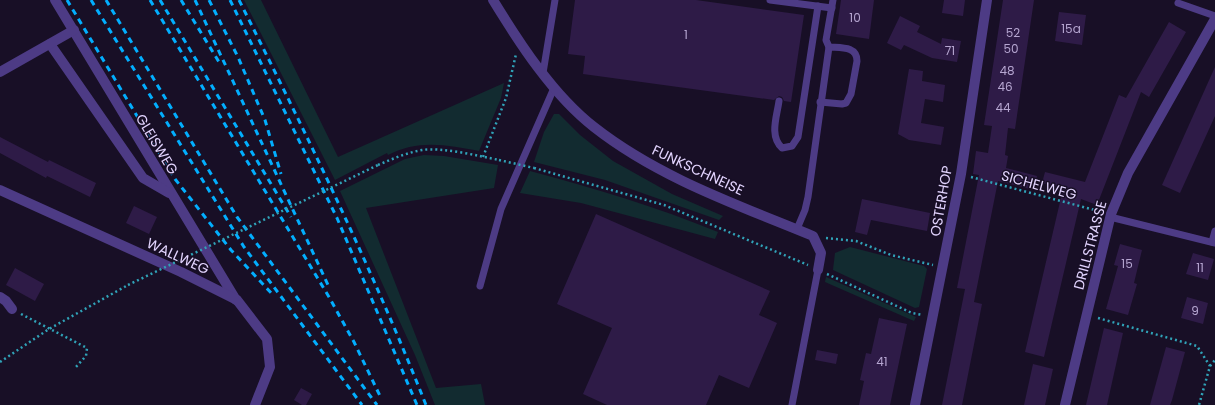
<svg xmlns="http://www.w3.org/2000/svg" width="1215" height="405" font-family="Poppins,sans-serif">
<style>
.green{fill:#122b30}
.building{fill:#2e1b47}
.lines{fill:none;stroke-linecap:round;stroke-linejoin:round}
.path{stroke:#30a3b8;stroke-width:2.5;stroke-dasharray:2 3;stroke-linecap:butt}
.service{stroke:#4d3b85;stroke-width:7}
.minor{stroke:#4d3b85;stroke-width:10}
.rail{stroke:#02aefe;stroke-width:3;stroke-dasharray:6 5;stroke-linecap:butt}
.path-bridge{stroke:#30a3b8;stroke-width:2.5;stroke-dasharray:2 3;stroke-linecap:butt}
.labels{text-anchor:middle;dominant-baseline:central;stroke-width:3;stroke-linejoin:round;paint-order:stroke}
.number-label{font-size:12px;fill:#b6a6d1}
.street-label{font-size:14px;fill:#e3d5ff;stroke:#180f26}
</style>
<rect width="100%" height="100%" fill="#180f26"/>
<g class="green">
<path d="M244 0H261L338 157 504 83 501 98 479 151C448 145 418 139 388 155L387 153 335 180Z"/>
<path d="M554 114H559L580 135 613 161 672 194 723 216 719 220 605 180 534 162 544 132Z"/>
<path d="M424 155 444 156 498 165 494 188 366 208 436 388 481 384 485 405H435L415 355 340 191 405 159Z"/>
<path d="M530 171C594 188 657 207 718 232L715 239 581 203 520 193Z"/>
<path d="M850 247 924 266 927 269 919 307 915 308 833 270 835 253Z"/>
<path d="M826 277 916 317 914 321 825 282Z"/>
</g>
<g class="building">
<path d="M575 0H696L804 15 791 102 784 101 782 97 779 96 774 100 583 74 585 56 568 54Z"/>
<path d="M841 0H874L869 39 836 34Z"/>
<path d="M944 0H965L963 16 942 13Z"/>
<path d="M1003 0H1034L1015 129 1008 128 1005 155 1008 156 1006 168 1037 176 1034 190 998 181 974 302 982 304 962 405H942L965 289 957 288 979 175 973 174 976 151 988 153 992 126 984 125Z"/>
<path d="M1059 12 1086 15 1082 45 1055 41Z"/>
<path d="M900 16 920 26 917 32 941 44 942 38 961 41 957 62 932 58 904 45 901 50 887 43Z"/>
<path d="M1169 22 1186 32 1149 97 1141 92 1097 205 1081 199 1044 357 1025 352 1063 189 1042 183 1045 172 1085 182 1119 95 1126 98Z"/>
<path d="M1215 67V116L1180 193 1162 185Z"/>
<path d="M909 69 923 71 922 81 945 85 943 102 925 99 921 123 944 127 941 145 909 140 898 134Z"/>
<path d="M0 137 48 162 49 160 96 183 90 197 47 176 46 178 0 153Z"/>
<path d="M862 199 930 213 927 231 871 220 867 235 855 232Z"/>
<path d="M134 206 157 217 149 234 126 223Z"/>
<path d="M596 214 770 291 759 315 777 323 749 388 719 375 706 405H607L583 394 612 328 557 304Z"/>
<path d="M1120 244 1142 250 1134 283 1137 284 1128 315 1106 309 1118 266 1114 265Z"/>
<path d="M1193 253 1214 259 1208 280 1186 274Z"/>
<path d="M15 268 44 284 35 301 6 285Z"/>
<path d="M1187 297 1208 303 1203 324 1181 318Z"/>
<path d="M879 318 907 324 890 405H859L864 381 860 380 866 353 871 354Z"/>
<path d="M1104 328 1123 333 1107 405H1086Z"/>
<path d="M1166 347 1185 352 1172 400 1170 405H1150Z"/>
<path d="M817 350 838 354 836 364 815 360Z"/>
<path d="M1033 364 1053 369 1045 405H1024Z"/>
<path d="M301 388 312 394 306 405H302L294 400Z"/>
</g>
<g class="lines">
<g class="path">
<path d="M483 157 506 98 516 54"/>
<path d="M378 165C392 159 406 153 422 150 442 147 479 156 499 160"/>
<path d="M534 168 664 205 808 265"/>
<path d="M971 177 1102 212"/>
<path d="M826 238 856 241 891 255 933 265"/>
<path d="M827 274 912 313 923 315"/>
<path d="M21 314 87 348 86 356 75 368"/>
<path d="M1098 318 1197 346 1210 366 1199 405"/>
<path d="M0 362 49 329 128 285"/>
<path d="M1210 366 1215 360"/>
</g>
<g class="service">
<path d="M770 0 832 8"/>
<path d="M1178 3 1215 16"/>
<path d="M543 73 555 0"/>
<path d="M779 101C777 116 769 136 782 148L792 146 798 137 818 6"/>
<path d="M820 102 842 104 846 103 851 94 857 61C857 46 841 48 829 47"/>
<path d="M1110 217 1215 243"/>
<path d="M797 229 805 210 808 197 829 47 826 40 833 0"/>
<path d="M1212 242 1215 231"/>
<path d="M480 286 501 209 554 88"/>
<path d="M792 405 818 270"/>
</g>
<g class="minor">
<path d="M55 0 236 300"/>
<path d="M493 0C520 44 553 95 594 127 659 178 738 205 813 236L821 253 818 270"/>
<path d="M50 44 143 178 169 193"/>
<path d="M0 72 74 30"/>
<path d="M0 190 181 272 237 300 267 339 270 367 255 405"/>
<path d="M0 297 6 301 12 309"/>
<path d="M915 405 961 174 987 0"/>
<path d="M1065 405 1111 214 1128 173 1215 19"/>
</g>
<g class="rail">
<path d="M67 0 175 179 231 250 274 296"/>
<path d="M91 0 244 247 362 405"/>
<path d="M106 0 237 217 377 405"/>
<path d="M150 0 329 297 354 342 381 398"/>
<path d="M160 0 291 217"/>
<path d="M181 0 219 62"/>
<path d="M195 0 329 287"/>
<path d="M209 0 238 57 265 120 281 174"/>
<path d="M230 0 337 218 417 405"/>
<path d="M239 0C306 133 371 266 426 405"/>
</g>
<g class="path-bridge">
<path d="M499 160 534 168"/>
<path d="M128 285 378 165"/>
</g>
</g>
<g class="labels">
<g class="number-label">
<text x="855" y="17">10</text>
<text x="1071" y="28">15a</text>
<text x="1013" y="32">52</text>
<text x="686" y="34">1</text>
<text x="1011" y="48">50</text>
<text x="950" y="50">71</text>
<text x="1007" y="70">48</text>
<text x="1005" y="86">46</text>
<text x="1003" y="107">44</text>
<text x="1127" y="263">15</text>
<text x="1200" y="267">11</text>
<text x="1195" y="310">9</text>
<text x="882" y="361">41</text>
</g>
<g class="street-label">
<text transform="translate(157 144) rotate(59)">GLEISWEG</text>
<text transform="translate(698 170) rotate(25)">FUNKSCHNEISE</text>
<text transform="translate(1039 185) rotate(15)">SICHELWEG</text>
<text transform="translate(941 201) rotate(-80)">OSTERHOP</text>
<text transform="translate(1090 245) rotate(-75)">DRILLSTRASSE</text>
<text transform="translate(178 256) rotate(25)">WALLWEG</text>
</g>
</g>
</svg>
